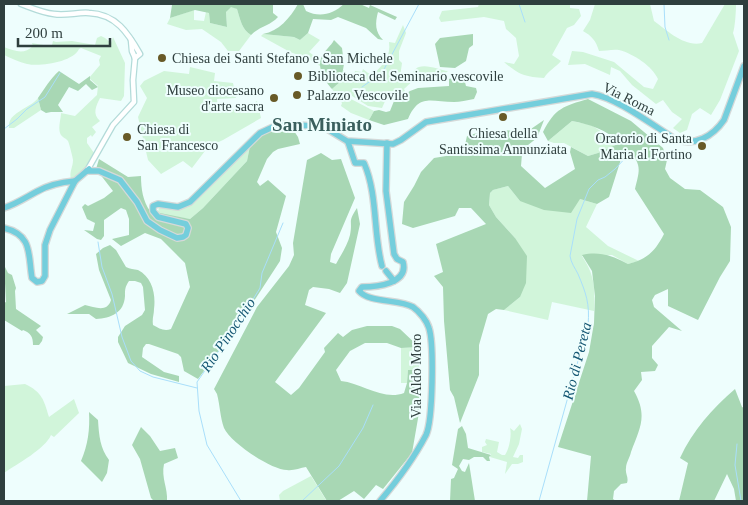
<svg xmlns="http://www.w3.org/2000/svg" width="748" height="505" font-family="'Times New Roman',serif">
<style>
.green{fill:#d1f5da}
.forest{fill:#a8d7b4}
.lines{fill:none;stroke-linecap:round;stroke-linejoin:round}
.stream{stroke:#a9dffb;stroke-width:1}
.minor-casing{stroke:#b3dbd9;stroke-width:7}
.major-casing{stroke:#d5d9d8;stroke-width:8}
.minor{stroke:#fff;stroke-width:4.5}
.major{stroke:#74cedc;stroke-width:5.5}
.poi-dot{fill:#685a27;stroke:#eefefd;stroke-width:2}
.labels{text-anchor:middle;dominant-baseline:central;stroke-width:4;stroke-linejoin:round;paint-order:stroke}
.poi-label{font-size:14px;fill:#2f3f3e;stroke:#eefefd;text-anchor:start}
.street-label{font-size:14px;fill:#2f3f3e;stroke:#eefefd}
.water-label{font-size:15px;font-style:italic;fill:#165874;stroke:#eefefd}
.district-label{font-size:19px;font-weight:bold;fill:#3a5f5d;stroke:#eefefd}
</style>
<rect width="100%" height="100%" fill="#eefefd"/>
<g class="green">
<path d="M479 4H570V8L579 9 581 16 574 25 567 28 552 55 561 61C555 68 549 70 544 78 525 77 519 75 504 62L514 64 519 56 516 38 506 29 504 21 484 17 441 22 439 18 442 11 478 7Z"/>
<path d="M595 4H650L654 21C668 31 684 47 702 43L725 4H736C736 11 735 27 733 33L739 51 720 100 711 115 700 108 692 114 687 130 680 133 673 128 682 119 672 112 663 100 656 104 632 85 620 71 611 67 610 75 585 64 568 65 572 51 583 52 614 62 644 87 653 89 658 79C652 66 634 54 619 50 613 49 605 51 599 51 596 41 592 36 583 31L590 20Z"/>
<path d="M231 6 237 9C240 19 242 30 251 35L239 51H228L221 42 202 29 186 30 167 24 170 18 194 10V20L204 21 206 12 209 13 210 23 227 27 226 12Z"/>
<path d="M403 25 406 33 399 51V60L402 63 400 77 401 81C413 83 410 70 419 67 427 64 440 70 448 71L443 75C421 70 420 75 404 89L406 93 394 101 391 97 386 99 382 108 368 106 349 94 351 99 374 111 369 120 351 113 341 106 342 103 332 89 341 81 343 70 353 80 355 71 362 72 363 69 368 73H375C384 63 391 56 389 42L395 43Z"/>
<path d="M308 33 320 40 309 52 321 61 320 66 307 58 290 52 261 36 263 34 294 37 300 40Z"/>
<path d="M101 36 105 38 111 43 113 37 125 63 124 96 121 101 100 98C96 106 92 114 100 121L92 127 96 132 92 137 91 135 87 138V143L94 153C88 163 83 175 71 179 69 172 73 167 73 160 73 158 69 143 68 141 66 138 61 137 60 133 58 127 61 118 61 113L75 116 97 95 98 86 89 78 100 65 99 60 101 56 81 48 79 49C73 62 40 67 27 64 19 62 11 58 4 55V47C15 51 24 55 33 46L32 43C39 44 44 46 52 45L53 41 56 42 72 41 95 45 97 38Z"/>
<path d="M190 67 215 73 214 81 233 83 236 98 217 99 218 110 244 109 257 101 261 118 223 140 208 147 192 168 183 161 161 174 148 160 138 117 147 98 140 86 144 81 164 71 189 74Z"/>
<path d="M38 98 41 110 14 128H9C7 112 30 109 38 98Z"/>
<path d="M572 121 591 125 620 143 598 153 588 156 564 143H554L548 141Z"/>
<path d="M250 146 247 161 203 208 190 219 160 214 158 212 159 207H170L195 201 245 149Z"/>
<path d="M508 186 520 201 580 199 597 204 586 227 608 246 639 261 628 264 612 255 582 256C595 276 595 287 594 311L552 302 548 320 504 310 520 297 515 238 496 217 489 205 490 193 493 190Z"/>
<path d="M419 347V370H408L407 383H401V348Z"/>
<path d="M25 384C42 392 44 400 49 417L74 399 79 413 54 437 51 435C45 449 17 464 4 473V386Z"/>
<path d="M520 424 522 429 519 444 513 457 518 458 520 455H523V462L518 464H512L505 474 507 462 490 457 491 454 482 452V447L487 445 485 442 486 439 499 442 497 452 502 455H505C509 450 512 435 510 428L514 431Z"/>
<path d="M311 476 326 500 280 501 279 495 283 491Z"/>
</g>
<g class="forest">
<path d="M159 4H273V13L278 17C270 26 260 26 251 35 242 30 240 19 237 9L231 7 226 12 227 27 210 23 209 13 195 10 170 18 172 5Z"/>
<path d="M298 4H303L306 11C320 18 333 14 344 4H360L369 8 370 5 397 17 395 20 378 12C375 23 375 32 383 40L378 39 366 28 338 17 331 20 313 19 308 33 300 40 294 37 263 34C279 31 290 18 298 4Z"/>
<path d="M473 34V45L469 48 466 61 455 68 440 67 435 44 440 38Z"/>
<path d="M334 40 342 48 344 64 341 81 332 89C325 81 316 67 322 56 325 50 331 46 334 40Z"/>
<path d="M59 71 79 84 90 76V80L98 87 92 90 86 84 78 91 69 87 58 105 63 112H51L46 113 41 110 38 98C45 88 50 79 59 71Z"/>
<path d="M463 75 466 86 476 88 477 92 474 99C467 100 460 102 454 102 431 102 419 93 408 119L384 125 369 120 374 111 379 110 386 112 390 111 394 101 410 91 418 88 449 86V79Z"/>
<path d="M588 99 631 121 663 148 667 160 665 169 670 178 685 189 700 190 723 207 731 227 730 261 720 277 698 320 668 306V289L655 295 652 300 654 307 682 331 669 327 652 346V358L658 365 655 371 641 372 642 380 634 391C648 416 640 428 631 452 630 457 626 463 626 468 625 474 629 477 627 483L621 484 614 491 613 499 616 501H587L591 456 558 447 589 352 594 323 595 296 592 271 582 255C600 251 613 256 628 264 648 259 655 251 664 234L635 189C640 169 642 164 627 149L622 156 609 197 597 204 580 199 571 213 544 210 520 201 508 186 493 190 490 193 489 205 496 217 515 238 527 256 526 283 520 297 504 310 496 309 488 314 479 345V375L460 423 454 397 450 390 444 321 443 287 434 276 443 272 436 244 486 224 471 208H459L455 216 413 228 402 224 404 202 414 186 421 172 434 158 452 155 465 145 467 136 487 130 528 131 544 120 537 138 528 145 522 154 521 166 545 188 575 169 570 152 571 147 588 156 598 153 620 143C607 130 589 124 572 121L548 141 543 132C555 108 564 106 588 99Z"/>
<path d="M282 128H292L298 137 300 144 278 149 273 152 267 159 257 182 260 186 268 180 286 196 276 232 282 248 280 261 239 324 198 379 184 371 181 357 178 354 149 344H146L143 348 142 357 164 372 179 376V382L151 374 128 363 118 342V337L125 326 142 315 145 310 143 287 141 283 135 281H129C125 287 125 289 125 296 124 313 111 318 96 319L89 314H67L85 305C95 307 107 313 111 300L99 270 96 254 103 248 110 245 116 250 126 267C130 269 134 269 138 270 152 277 156 294 154 309 154 315 152 318 153 325 159 328 164 332 171 329L190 287 185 263 161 239 145 233 121 246 112 239 129 235V219L126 210 121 208 104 220V236L101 240 97 239 84 230 93 231 95 223 87 219 82 207 85 204 88 206 104 198 113 191 96 169 99 159 128 177 141 176C141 189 143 201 150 211L190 219 203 208 247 161 250 146 264 134Z"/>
<path d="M321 153 332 160 341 159 355 198 331 254 330 262 336 264C341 255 348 244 350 235 353 220 347 223 357 208L360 224 347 283 340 293 329 289 313 287 309 290 305 305 326 313 275 382 291 395 299 388 325 352 324 348 338 333 343 337 352 330 367 326H392L400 329 419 347 401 348 387 343H365L350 351 336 370 341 381C362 383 383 401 404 393L407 383 408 370H419L420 407 412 453 383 489 376 485 364 499 354 491 338 501H327L306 467C300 468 293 471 287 470 271 470 230 442 224 428 220 417 220 405 217 394L214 389 257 307 289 266 294 255 293 243 307 160Z"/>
<path d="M4 265 8 273 12 275 16 288 15 291 16 309 41 326 36 330 43 337 42 341 39 345H33C33 337 31 333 23 330L22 331 4 320V303L6 302Z"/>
<path d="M735 389 742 407 744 408V501H736L734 489 727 474 714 501H679L688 463 680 458C693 430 712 409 735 389Z"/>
<path d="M89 412 98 420C99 436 100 448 109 460L107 473 102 482 81 461C88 445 90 429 89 412Z"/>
<path d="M462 426 466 434 468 448 491 455 489 457 490 461H487L483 457H474L469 460 463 459 459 466 462 471 465 472 469 463 475 501H450L451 479 454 478 458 469 452 465 458 429Z"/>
<path d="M141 427 150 436 160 451 175 448 178 458 164 464C161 478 168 488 167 501H154L151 498 140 459 132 445Z"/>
</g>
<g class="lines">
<g class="stream">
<path d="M519 4 525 22"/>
<path d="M664 4 665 27 669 40"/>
<path d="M362 87 382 73 419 4"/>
<path d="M4 129 17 119 27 109 45 97 60 73"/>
<path d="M98 242 102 267 112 294 122 337 131 361 140 371 153 377 197 388"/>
<path d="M737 444 735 465 741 501"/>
<path d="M241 501 207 445 199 411 197 382 241 319 260 288 262 273 283 223"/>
<path d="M302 501 339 466 363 428 373 405"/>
<path d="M539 501 588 325C590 304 586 293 578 274 575 268 571 263 570 256L577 219 589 189 598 180 605 177 615 169 630 153"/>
</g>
<g class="minor-casing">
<g id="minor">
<path d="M21 4C32 8 43 13 54 14 66 16 78 12 89 13 116 14 128 33 140 54L135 58"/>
<path d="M131 40 132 51 135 58"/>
<path d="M88 169 113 125 134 102 133 80 135 58"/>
</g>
</g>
<g class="major-casing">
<g id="major">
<path d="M348 142 355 163H364C378 195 373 233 382 266"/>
<path d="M87 171H99L120 180 137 202 147 221 160 230 177 238 183 237 186 235 188 228 186 224 158 217 153 211V206L158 204 178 207 190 202 260 133 275 126 286 124 324 127 347 141 393 144 401 140 426 122 592 94C618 98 652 125 675 139 695 147 713 136 724 120L744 66"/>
<path d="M4 208C16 204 25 198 36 192 48 185 62 182 75 181"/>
<path d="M4 228C33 235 28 255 32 278L37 282 42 281 45 276V245L50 230 75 181 89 169"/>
<path d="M386 271 394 281"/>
<path d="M380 501C397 481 414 458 426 435 433 420 434 344 429 328 427 321 420 312 413 307 399 299 369 303 359 291L362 287C376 287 409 284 403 262L397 259 394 254 386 191 387 143"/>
</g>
</g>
<use href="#minor" class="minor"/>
<use href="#major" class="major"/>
</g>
<g class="poi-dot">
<circle cx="162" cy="58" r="5"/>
<circle cx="298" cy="76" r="5"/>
<circle cx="297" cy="95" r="5"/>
<circle cx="274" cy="98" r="5"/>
<circle cx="503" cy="117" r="5"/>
<circle cx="127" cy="137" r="5"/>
<circle cx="702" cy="146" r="5"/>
</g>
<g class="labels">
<g class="poi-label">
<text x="172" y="58">Chiesa dei Santi Stefano e San Michele</text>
<text x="308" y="76">Biblioteca del Seminario vescovile</text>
<text x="264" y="90" text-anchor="end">Museo diocesano<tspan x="264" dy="16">d'arte sacra</tspan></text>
<text x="307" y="95">Palazzo Vescovile</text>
<text x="137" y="129">Chiesa di<tspan x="137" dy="16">San Francesco</tspan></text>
<text x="503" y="133" text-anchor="middle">Chiesa della<tspan x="503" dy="16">Santissima Annunziata</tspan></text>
<text x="692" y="138" text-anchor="end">Oratorio di Santa<tspan x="692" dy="16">Maria al Fortino</tspan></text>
</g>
<g class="street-label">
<text transform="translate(629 99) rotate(27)">Via Roma</text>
<text transform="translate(416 376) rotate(-90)">Via Aldo Moro</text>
</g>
<g class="water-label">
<text transform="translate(228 335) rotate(-56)">Rio Pinocchio</text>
<text transform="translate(577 361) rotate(-76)">Rio di Pereta</text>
</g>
<g class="district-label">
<text x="322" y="124">San Miniato</text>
</g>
</g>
<rect width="748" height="505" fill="none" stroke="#2f3f3e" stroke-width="10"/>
<path d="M18 38v8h92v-8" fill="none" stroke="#2f3f3e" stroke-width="2.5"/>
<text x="25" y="38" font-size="15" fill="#2f3f3e" stroke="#eefefd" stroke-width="4" paint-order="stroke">200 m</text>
</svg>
